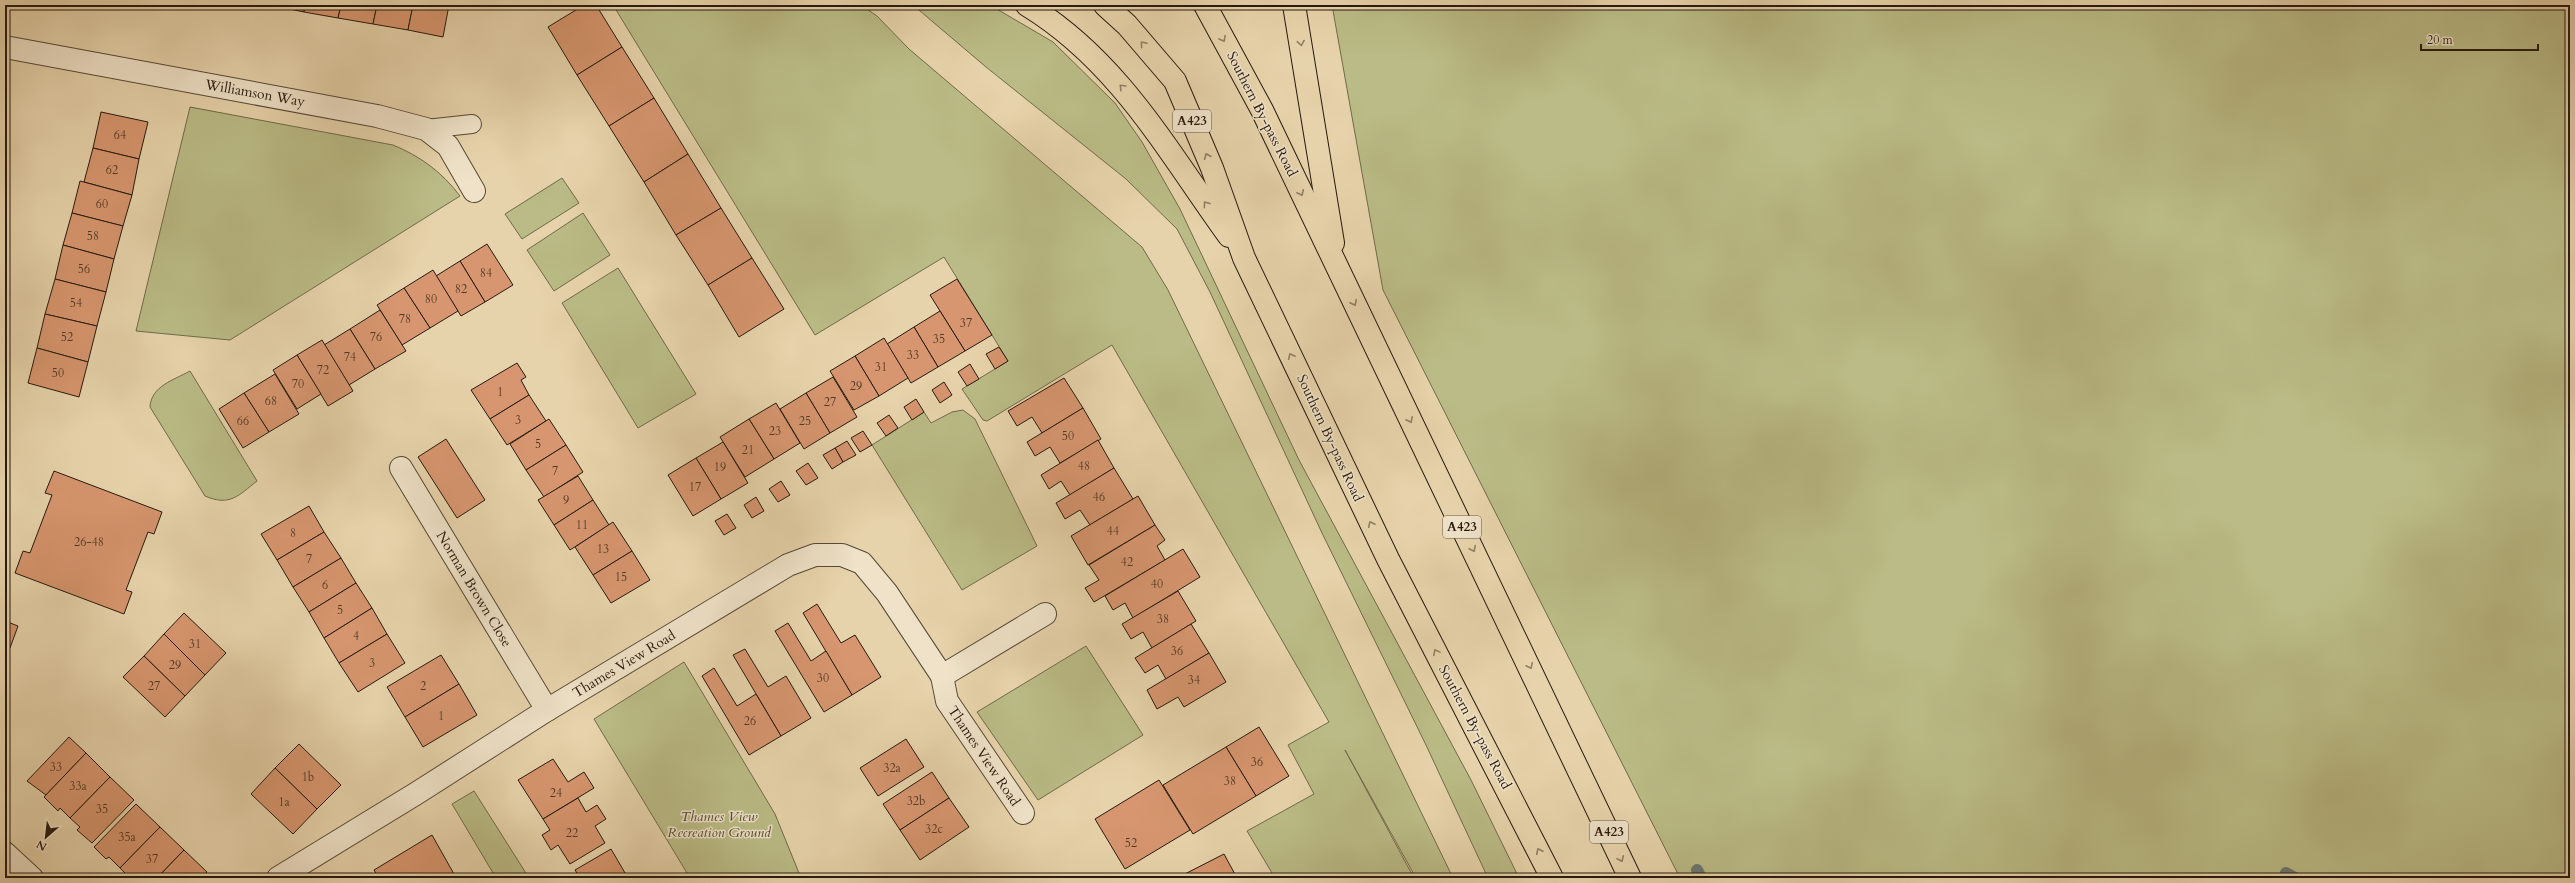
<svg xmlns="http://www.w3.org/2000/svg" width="2575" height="883" font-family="Cardo,serif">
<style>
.green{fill:#babb86;stroke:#706a4a}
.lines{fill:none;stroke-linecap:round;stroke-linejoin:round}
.stream{stroke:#6a7870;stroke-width:12}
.building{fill:#d7966f;stroke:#261a0f}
.service-casing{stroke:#564836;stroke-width:20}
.minor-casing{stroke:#564836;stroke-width:24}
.trunk-casing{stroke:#261a0f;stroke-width:24}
.service{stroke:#efe2c8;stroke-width:18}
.minor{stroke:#efe2c8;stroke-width:22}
.trunk{stroke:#e7d3ab;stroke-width:22}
.oneway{stroke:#908065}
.labels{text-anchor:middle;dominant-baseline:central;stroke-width:3;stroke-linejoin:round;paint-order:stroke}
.number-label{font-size:12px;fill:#523927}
.shield{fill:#efe2c8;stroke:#625646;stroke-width:1}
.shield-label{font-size:13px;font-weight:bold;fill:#261a0f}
.street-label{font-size:14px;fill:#261a0f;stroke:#efe2c8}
.park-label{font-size:14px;font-style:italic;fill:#524a33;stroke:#efe2c8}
</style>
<rect width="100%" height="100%" fill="#e7d3ab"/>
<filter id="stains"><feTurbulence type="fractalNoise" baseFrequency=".005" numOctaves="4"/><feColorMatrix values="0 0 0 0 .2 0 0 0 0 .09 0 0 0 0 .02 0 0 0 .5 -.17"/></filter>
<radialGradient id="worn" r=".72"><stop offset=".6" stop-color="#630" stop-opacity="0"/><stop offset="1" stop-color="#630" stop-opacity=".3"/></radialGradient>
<g class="green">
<path d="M613 5H861L877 16 909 49 1142 247 1168 290 1453 878H1416L1345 750 1414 878H1275L1247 831 1314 794 1288 745 1329 722 1112 345 987 421 983 420 962 389 1008 361 944 257 815 335Z"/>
<path d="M913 5H990L1053 42 1115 103 1142 142 1180 209 1299 460 1471 780 1519 878H1488L1426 745 1322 533 1210 292 1177 229 1126 179 986 67Z"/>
<path d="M1332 5H2570V878H1680L1383 290Z"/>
<path d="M190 107 393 145C420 156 442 172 460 196L230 340 136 331Z"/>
<path d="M562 178 579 203 522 239 505 214Z"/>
<path d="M583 213 610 255 554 291 527 250Z"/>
<path d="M618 268 696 394 638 428 562 303Z"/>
<path d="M190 371 257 481C239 495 230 507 205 496L150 407C151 386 174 380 190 371Z"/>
<path d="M963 410 975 419 1037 546 962 590 872 445 924 412 931 423 952 412Z"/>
<path d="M1086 646 1143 735 1038 800 977 712Z"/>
<path d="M684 662 775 814 801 878H690L594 719Z"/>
<path d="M474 791 529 878H496L452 804Z"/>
</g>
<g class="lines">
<g class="stream">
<path d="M1697 870 1701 878"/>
<path d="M2284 878 2286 873 2295 878"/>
</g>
</g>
<g class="building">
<path d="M270 5H305L304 12Z"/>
<path d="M305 5H341L338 18 304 12Z"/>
<path d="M341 5H377L373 24 338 18Z"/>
<path d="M377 5H413L408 30 373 24Z"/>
<path d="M413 5H449L443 37 408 30Z"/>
<path d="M584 5H596L622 47 577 75 548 27Z"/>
<path d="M622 47 654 98 609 126 577 75Z"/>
<path d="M654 98 688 154 644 182 609 126Z"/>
<path d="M101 112 148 122 139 159 93 148Z"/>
<path d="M93 148 139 159 132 195 84 182Z"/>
<path d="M688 154 721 208 676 235 644 182Z"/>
<path d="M80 181 132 195 123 226 72 213Z"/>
<path d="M721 208 752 258 708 285 676 235Z"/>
<path d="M72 213 123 226 114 259 63 245Z"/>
<path d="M487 244 513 285 485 302 460 261Z"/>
<path d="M63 245 114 259 106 292 55 279Z"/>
<path d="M752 258 784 309 739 337 708 285Z"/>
<path d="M460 261 485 302 461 316 436 276Z"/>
<path d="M433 270 458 311 430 328 404 288Z"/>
<path d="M55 279 106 292 97 326 45 314Z"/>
<path d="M957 279 992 335 965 351 930 295Z"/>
<path d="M404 288 430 328 402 345 377 305Z"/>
<path d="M380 310 406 351 375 369 350 329Z"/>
<path d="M940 311 965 351 938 367 914 327Z"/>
<path d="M45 314 97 326 88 362 37 348Z"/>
<path d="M914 327 938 367 911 383 887 344Z"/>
<path d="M350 329 375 369 349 385 324 345Z"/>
<path d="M884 338 908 378 879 396 855 356Z"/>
<path d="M322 340 353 391 328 406 297 355Z"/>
<path d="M999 347 1008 361 995 369 986 354Z"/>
<path d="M37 348 88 362 79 397 28 383Z"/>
<path d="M297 355 321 394 297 409 273 370Z"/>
<path d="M855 356 879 396 854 410 830 371Z"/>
<path d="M517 363 526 377 521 380 529 395 490 419 471 390Z"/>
<path d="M970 364 979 379 967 386 958 372Z"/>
<path d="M275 374 299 414 269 432 244 393Z"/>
<path d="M833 377 857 417 830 433 806 393Z"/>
<path d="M1064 378 1083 408 1042 433 1032 417 1017 426 1008 411Z"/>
<path d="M944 382 952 395 940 403 932 390Z"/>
<path d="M244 393 269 432 243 448 219 409Z"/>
<path d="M806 393 830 433 804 449 780 409Z"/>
<path d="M529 395 546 421 507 445 490 419Z"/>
<path d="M916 399 924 412 912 420 904 407Z"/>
<path d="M776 403 800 443 774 459 749 419Z"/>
<path d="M1083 408 1101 439 1060 463 1050 447 1035 456 1027 442Z"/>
<path d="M889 415 898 428 886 436 877 423Z"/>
<path d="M549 419 566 445 526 470 510 444Z"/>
<path d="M749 419 774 459 745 477 720 437Z"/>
<path d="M863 431 872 445 860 452 851 438Z"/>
<path d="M446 439 485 500 457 518 418 457Z"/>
<path d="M1098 440 1114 468 1070 495 1061 481 1049 489 1041 475Z"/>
<path d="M847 441 856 455 843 462 835 448Z"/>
<path d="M723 442 748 483 721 499 696 458Z"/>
<path d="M566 445 583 472 544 497 526 470Z"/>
<path d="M835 448 843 462 832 469 823 455Z"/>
<path d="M696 458 721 499 693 516 668 475Z"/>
<path d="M808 463 818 478 806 485 796 471Z"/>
<path d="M1114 468 1133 499 1090 525 1080 510 1065 519 1056 503Z"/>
<path d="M54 471 162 512 154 534 148 532 126 590 132 592 124 614 15 573 23 551 30 553 52 495 45 493Z"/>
<path d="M578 476 593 500 554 525 538 500Z"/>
<path d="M781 481 790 495 778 502 769 489Z"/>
<path d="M1138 496 1155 525 1088 565 1071 536Z"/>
<path d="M756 497 764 511 752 518 744 505Z"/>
<path d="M593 500 609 525 570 550 554 525Z"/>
<path d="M309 506 324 532 277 560 261 534Z"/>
<path d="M727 514 736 528 724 535 715 521Z"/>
<path d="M613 522 632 551 593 575 575 547Z"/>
<path d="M1155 525 1165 540 1157 546 1165 560 1094 602 1085 588 1099 580 1089 565Z"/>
<path d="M324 532 341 558 293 587 277 560Z"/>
<path d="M1183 549 1200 577 1133 618 1125 603 1113 610 1105 596Z"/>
<path d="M632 551 650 580 611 603 593 575Z"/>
<path d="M341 558 356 583 309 612 293 587Z"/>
<path d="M356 583 372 608 324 638 309 612Z"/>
<path d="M1178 591 1196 621 1152 648 1143 632 1131 639 1122 624Z"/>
<path d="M817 604 841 643 855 635 881 677 852 695 803 613Z"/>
<path d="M372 608 387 634 339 663 324 638Z"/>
<path d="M184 613 226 653 205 675 164 634Z"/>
<path d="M5 621 18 626 10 648 5 646Z"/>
<path d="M788 623 811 661 826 651 852 695 824 712 775 631Z"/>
<path d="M1191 624 1209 653 1166 679 1158 665 1145 673 1135 658Z"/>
<path d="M164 634 205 675 185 696 144 656Z"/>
<path d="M387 634 405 663 358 692 339 663Z"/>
<path d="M745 649 768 687 786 676 811 718 781 736 733 655Z"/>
<path d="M1209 653 1226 682 1184 707 1178 697 1157 709 1147 690Z"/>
<path d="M441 655 459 684 405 717 387 687Z"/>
<path d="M144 656 185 696 165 717 123 677Z"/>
<path d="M714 668 737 706 756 694 781 736 749 755 702 676Z"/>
<path d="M459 684 477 715 423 747 405 717Z"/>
<path d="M1259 727 1289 776 1256 796 1226 747Z"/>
<path d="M69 737 86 753 46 795 27 781Z"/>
<path d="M906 739 924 767 878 796 860 768Z"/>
<path d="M299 744 341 785 317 809 275 768Z"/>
<path d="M1226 747 1256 796 1193 834 1163 785Z"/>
<path d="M86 753 110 777 70 818 60 808 58 811 44 797Z"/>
<path d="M553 759 568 782 584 772 594 788 543 819 518 780Z"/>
<path d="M275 768 317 809 293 834 251 794Z"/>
<path d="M932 772 949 798 900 830 883 804Z"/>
<path d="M110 777 134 800 92 843 77 830 80 827 70 818Z"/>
<path d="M1159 780 1190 830 1125 869 1095 819Z"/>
<path d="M578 798 586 812 597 805 606 819 595 826 605 843 570 864 558 845 551 850 542 835 550 830 543 819Z"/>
<path d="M949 798 969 827 920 860 900 830Z"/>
<path d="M136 804 160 827 120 868 109 857 106 859 94 847Z"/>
<path d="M160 827 184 850 157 878H126L128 876 120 868Z"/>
<path d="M432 835 454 874 448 878H379L374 870Z"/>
<path d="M611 849 628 878H580L575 870Z"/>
<path d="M184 850 207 872 201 878H157Z"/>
<path d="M1224 854 1237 878H1177Z"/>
</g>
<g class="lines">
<g class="service-casing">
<path id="service" d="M426 129 472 124"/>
</g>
<g class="minor-casing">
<g id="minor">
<path d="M5 47 377 116 426 129 448 146 474 191"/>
<path d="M401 468 547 710"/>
<path d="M942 676 947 701 1023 813"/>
<path d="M5 853 32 878"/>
<path d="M278 878 417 793 547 710 788 565 815 555H842L862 563 887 593 942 676 1045 614"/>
</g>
</g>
<g class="trunk-casing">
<g id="trunk">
<path d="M1027 5C1119 61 1168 152 1229 236"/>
<path d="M1105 5 1127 25 1175 81 1212 168 1244 258 1388 559 1552 878"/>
<path d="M1205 5 1262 110 1630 878"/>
<path d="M1294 5 1333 243"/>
</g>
</g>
<use href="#service" class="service"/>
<use href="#minor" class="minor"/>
<use href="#trunk" class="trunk"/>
</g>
<defs><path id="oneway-chevron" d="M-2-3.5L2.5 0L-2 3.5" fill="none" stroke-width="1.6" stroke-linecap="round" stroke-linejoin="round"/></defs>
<g class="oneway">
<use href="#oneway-chevron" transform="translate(1223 39) rotate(61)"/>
<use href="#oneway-chevron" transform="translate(1301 43) rotate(81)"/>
<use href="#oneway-chevron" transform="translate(1143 44) rotate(-130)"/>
<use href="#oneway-chevron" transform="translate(1122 87) rotate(-135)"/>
<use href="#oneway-chevron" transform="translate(1207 156) rotate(-113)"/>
<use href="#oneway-chevron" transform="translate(1301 193) rotate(65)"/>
<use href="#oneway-chevron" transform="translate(1206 204) rotate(-126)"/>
<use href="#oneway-chevron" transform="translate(1354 303) rotate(64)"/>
<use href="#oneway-chevron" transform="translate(1291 356) rotate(-115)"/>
<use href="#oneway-chevron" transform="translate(1410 420) rotate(64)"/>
<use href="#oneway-chevron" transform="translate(1371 524) rotate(-115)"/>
<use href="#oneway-chevron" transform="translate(1473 549) rotate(64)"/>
<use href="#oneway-chevron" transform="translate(1436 652) rotate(-118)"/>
<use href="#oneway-chevron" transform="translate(1530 666) rotate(64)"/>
<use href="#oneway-chevron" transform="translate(1539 851) rotate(-116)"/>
<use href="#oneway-chevron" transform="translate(1621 859) rotate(65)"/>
</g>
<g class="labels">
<g class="number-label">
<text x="120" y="135">64</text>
<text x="112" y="170">62</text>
<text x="102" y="204">60</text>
<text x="93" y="236">58</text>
<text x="84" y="269">56</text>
<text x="486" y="273">84</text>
<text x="461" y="289">82</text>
<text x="431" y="299">80</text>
<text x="76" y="303">54</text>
<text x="405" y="319">78</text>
<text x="966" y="323">37</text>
<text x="67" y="337">52</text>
<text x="376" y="337">76</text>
<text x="939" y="339">35</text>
<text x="913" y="355">33</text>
<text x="350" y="357">74</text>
<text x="881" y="367">31</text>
<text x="323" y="370">72</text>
<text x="58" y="373">50</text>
<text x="298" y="384">70</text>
<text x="856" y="386">29</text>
<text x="500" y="392">1</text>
<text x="271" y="401">68</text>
<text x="830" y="402">27</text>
<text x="518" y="420">3</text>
<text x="243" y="421">66</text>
<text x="805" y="421">25</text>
<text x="775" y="431">23</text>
<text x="1068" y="436">50</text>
<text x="538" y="444">5</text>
<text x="748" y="450">21</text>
<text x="1084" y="466">48</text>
<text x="720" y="467">19</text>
<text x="555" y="471">7</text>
<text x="695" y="487">17</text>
<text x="1099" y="497">46</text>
<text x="566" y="500">9</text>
<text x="582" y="525">11</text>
<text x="1113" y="531">44</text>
<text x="293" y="533">8</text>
<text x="89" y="542">26-48</text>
<text x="603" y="549">13</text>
<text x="309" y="559">7</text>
<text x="1127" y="562">42</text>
<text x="621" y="577">15</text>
<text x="1157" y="584">40</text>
<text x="325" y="585">6</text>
<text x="340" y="610">5</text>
<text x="1163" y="619">38</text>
<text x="356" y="636">4</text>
<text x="195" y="644">31</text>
<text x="1177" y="651">36</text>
<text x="372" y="663">3</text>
<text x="175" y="665">29</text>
<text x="823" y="678">30</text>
<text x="1194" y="680">34</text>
<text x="154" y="686">27</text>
<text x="423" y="686">2</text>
<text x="441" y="716">1</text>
<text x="750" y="721">26</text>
<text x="1257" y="762">36</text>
<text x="56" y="767">33</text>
<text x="892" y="768">32a</text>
<text x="308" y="777">1b</text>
<text x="1230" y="781">38</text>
<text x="78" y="786">33a</text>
<text x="556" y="793">24</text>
<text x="916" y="801">32b</text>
<text x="284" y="802">1a</text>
<text x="102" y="809">35</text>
<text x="934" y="829">32c</text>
<text x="572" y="833">22</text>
<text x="127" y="837">35a</text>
<text x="1131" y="843">52</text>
<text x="152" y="859">37</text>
</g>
<g class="shield">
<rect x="1173" y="110" width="38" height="22" rx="3"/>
<rect x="1443" y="516" width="38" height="22" rx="3"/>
<rect x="1590" y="821" width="38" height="22" rx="3"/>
</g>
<g class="shield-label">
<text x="1192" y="121">A423</text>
<text x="1462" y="527">A423</text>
<text x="1609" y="832">A423</text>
</g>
<g class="street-label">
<text transform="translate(255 93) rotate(10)">Williamson Way</text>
<text transform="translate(1262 114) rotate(63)">Southern By-pass Road</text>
<text transform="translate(1330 438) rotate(65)">Southern By-pass Road</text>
<text transform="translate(474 589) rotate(59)">Norman Brown Close</text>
<text transform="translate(624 664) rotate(-31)">Thames View Road</text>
<text transform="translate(1475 727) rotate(62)">Southern By-pass Road</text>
<text transform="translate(984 756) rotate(56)">Thames View Road</text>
</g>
<g class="park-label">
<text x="719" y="816">Thames View<tspan x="719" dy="16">Recreation Ground</tspan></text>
</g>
</g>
<rect width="2575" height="883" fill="none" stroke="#e7d3ab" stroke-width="20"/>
<rect x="6" y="6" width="2563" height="871" fill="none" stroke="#261a0f" stroke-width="2"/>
<rect x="10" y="10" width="2555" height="863" fill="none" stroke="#261a0f"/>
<g transform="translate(46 837) rotate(208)" stroke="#efe2c8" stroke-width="3" paint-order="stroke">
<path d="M0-3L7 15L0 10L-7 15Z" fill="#261a0f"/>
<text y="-6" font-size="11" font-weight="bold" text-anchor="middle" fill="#261a0f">N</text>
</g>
<path d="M2421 44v6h117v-6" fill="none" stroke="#261a0f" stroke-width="2"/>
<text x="2427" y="44" font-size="12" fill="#261a0f" stroke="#efe2c8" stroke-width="3" paint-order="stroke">20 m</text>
<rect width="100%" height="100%" filter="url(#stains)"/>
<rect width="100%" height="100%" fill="url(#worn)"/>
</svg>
